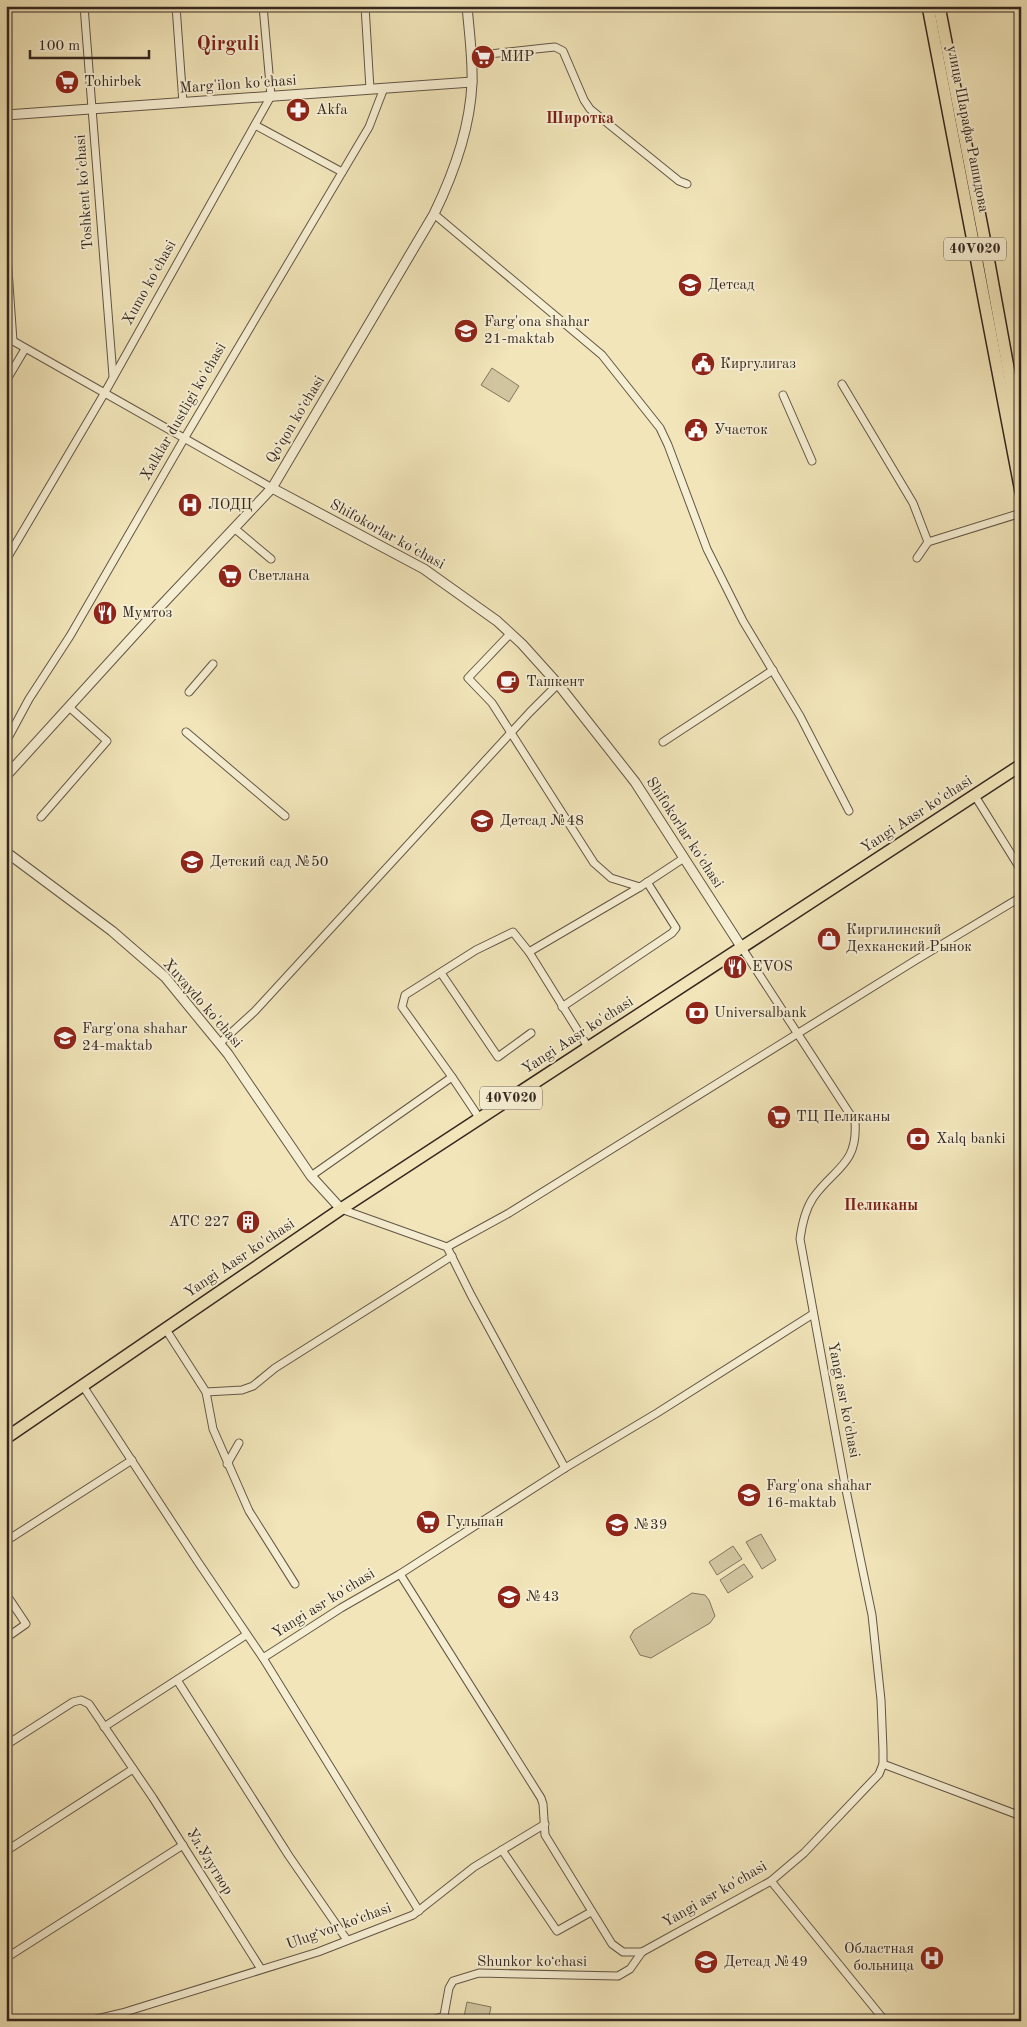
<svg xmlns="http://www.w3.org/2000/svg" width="1027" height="2027" font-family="'Old Standard TT',serif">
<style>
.green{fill:#d1c59f;stroke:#827660}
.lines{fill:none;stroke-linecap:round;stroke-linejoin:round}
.minor-casing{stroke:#635646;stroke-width:9}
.tertiary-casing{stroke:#635646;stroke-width:11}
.primary-casing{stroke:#342720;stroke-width:14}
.minor{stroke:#f6eed2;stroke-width:7}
.tertiary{stroke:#f6eed2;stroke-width:9}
.primary{stroke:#f1e5b9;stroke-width:11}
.labels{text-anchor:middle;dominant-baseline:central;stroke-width:4;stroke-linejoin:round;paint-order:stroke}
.shield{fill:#f6eed2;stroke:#6e6355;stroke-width:1}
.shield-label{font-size:14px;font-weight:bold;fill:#342720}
.poi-label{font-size:15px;fill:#342720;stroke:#f6eed2;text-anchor:start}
.street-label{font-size:15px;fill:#342720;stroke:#f6eed2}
.neighbourhood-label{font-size:16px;font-weight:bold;fill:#7a1f14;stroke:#f6eed2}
.district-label{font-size:20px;font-weight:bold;fill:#7a1f14;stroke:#f6eed2}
</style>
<rect width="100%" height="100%" fill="#f1e5b9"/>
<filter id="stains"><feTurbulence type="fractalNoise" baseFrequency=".004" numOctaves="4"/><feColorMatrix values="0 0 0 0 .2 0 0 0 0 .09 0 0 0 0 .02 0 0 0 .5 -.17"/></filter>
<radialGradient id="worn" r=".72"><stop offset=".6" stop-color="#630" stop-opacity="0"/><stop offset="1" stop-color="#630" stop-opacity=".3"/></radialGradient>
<g class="green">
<path d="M492 368 519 386 509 402 481 385Z"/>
<path d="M761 1534 776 1560 762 1569 746 1542Z"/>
<path d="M733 1546 742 1559 717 1575 709 1562Z"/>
<path d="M744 1564 753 1577 728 1593 720 1580Z"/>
<path d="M692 1593 705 1595 709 1600 715 1616 710 1623 651 1658 640 1655 630 1637 634 1630Z"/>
<path d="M467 2002 491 2007 488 2021H463Z"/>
</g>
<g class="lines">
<g class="minor-casing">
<g id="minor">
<path d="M84 6 113 376"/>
<path d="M176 6 183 103"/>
<path d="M365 6 370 89"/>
<path d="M471 56 545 48 555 47 563 51 584 100 590 109 679 181 687 184"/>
<path d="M255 125 342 172"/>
<path d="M434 214 602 355 660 428 668 445 707 549 743 621 800 716 849 811"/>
<path d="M6 241 13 341"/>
<path d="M6 337 272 488"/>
<path d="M6 381 25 349"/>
<path d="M842 384 913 503 928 542 917 558"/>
<path d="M783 395 812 461"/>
<path d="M234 528 271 559"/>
<path d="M928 542 1021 513"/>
<path d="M6 560 104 394 271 96 263 6"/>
<path d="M510 634 468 678 492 703 594 863 611 878 640 887"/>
<path d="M189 692 213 664"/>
<path d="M186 732 285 816"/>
<path d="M663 742 773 670"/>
<path d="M6 749 8 738 29 699 70 636 184 439 369 127 384 88"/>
<path d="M6 752 10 771"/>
<path d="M975 796 1021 870"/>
<path d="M41 817 107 741 69 707"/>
<path d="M529 952 588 1047"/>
<path d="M441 973 498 1057 531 1033"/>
<path d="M562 1007 672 933 676 928 647 882"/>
<path d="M220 1043 255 1011 530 712 558 684"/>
<path d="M452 1077 480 1119"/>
<path d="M311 1176 452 1077 402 1007 405 995 476 950 513 932 529 952 640 887 684 858"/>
<path d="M341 1209 447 1247 471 1295 565 1468"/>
<path d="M447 1247 509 1213 916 960 1021 897"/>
<path d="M165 1328 206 1392 213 1429 249 1511 295 1584"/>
<path d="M83 1386 198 1562 263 1658 419 1911"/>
<path d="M206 1392 242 1390 253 1386 275 1368 452 1256"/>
<path d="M227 1464 239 1443"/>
<path d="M6 1541 132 1460"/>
<path d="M400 1574 541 1798 543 1804 545 1835 612 1944 623 1952H642L771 1881 804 1853 879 1774 883 1764V1750L881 1700 872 1615 845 1485 800 1239C802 1224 805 1210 813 1198 834 1168 858 1165 855 1122L742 948"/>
<path d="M6 1594 26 1624 6 1638"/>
<path d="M263 1658 341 1608 400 1574 565 1468 657 1413 813 1314"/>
<path d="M177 1680 289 1856 347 1940"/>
<path d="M104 1727 246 1635"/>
<path d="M6 1745 73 1702 81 1700 89 1704 153 1798 261 1969"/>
<path d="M883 1764 1021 1816"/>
<path d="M502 1850 557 1931 591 1912"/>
<path d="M6 1851 133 1769"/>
<path d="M771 1881 885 2021"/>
<path d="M6 1958 183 1845"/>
<path d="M88 2021 122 2013 318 1952 413 1915 474 1867 545 1824"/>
<path d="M429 2021 444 2016"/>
<path d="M443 2021 449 1988 453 1981 479 1973 618 1976 630 1969 642 1952"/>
</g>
</g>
<g class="tertiary-casing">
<g id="tertiary">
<path d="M6 115 472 82"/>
<path d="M272 488 424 569 497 621 522 644 558 684 635 782 742 948"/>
<path d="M6 776 157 610 272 488 434 214C454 173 470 129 472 83 473 58 469 31 467 6"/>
<path d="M6 852 112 931 165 977 228 1054 311 1176 341 1209"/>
</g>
</g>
<g class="primary-casing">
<g id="primary">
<path d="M928 6 1021 492"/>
<path d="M939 6 989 263 1021 439"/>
<path d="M6 1438 341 1209 1021 765"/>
</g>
</g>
<use href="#minor" class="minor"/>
<use href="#tertiary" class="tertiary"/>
<use href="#primary" class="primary"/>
</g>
<defs>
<g id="supermarket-disc" transform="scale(1.25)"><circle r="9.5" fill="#8f2418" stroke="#f6eed2"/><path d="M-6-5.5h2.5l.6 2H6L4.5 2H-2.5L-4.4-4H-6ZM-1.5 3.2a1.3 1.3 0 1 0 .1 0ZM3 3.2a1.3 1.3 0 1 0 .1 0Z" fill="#fff"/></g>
<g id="pharmacy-disc" transform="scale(1.25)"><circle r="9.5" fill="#8f2418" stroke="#f6eed2"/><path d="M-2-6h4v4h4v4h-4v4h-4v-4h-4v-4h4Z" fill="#fff"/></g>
<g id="school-disc" transform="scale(1.25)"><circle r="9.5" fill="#8f2418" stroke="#f6eed2"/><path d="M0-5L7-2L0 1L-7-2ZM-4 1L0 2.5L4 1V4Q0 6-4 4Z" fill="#fff"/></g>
<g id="civic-disc" transform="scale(1.25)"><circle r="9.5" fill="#8f2418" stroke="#f6eed2"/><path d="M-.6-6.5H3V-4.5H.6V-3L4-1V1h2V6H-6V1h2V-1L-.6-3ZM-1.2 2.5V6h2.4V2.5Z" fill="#fff"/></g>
<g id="hospital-disc" transform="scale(1.25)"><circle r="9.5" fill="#8f2418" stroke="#f6eed2"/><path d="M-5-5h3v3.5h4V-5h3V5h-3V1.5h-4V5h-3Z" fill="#fff"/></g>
<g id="restaurant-disc" transform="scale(1.25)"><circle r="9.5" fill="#8f2418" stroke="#f6eed2"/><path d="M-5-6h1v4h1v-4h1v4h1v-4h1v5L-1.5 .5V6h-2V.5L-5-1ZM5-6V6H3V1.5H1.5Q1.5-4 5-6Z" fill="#fff"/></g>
<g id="cafe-disc" transform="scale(1.25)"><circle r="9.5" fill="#8f2418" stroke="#f6eed2"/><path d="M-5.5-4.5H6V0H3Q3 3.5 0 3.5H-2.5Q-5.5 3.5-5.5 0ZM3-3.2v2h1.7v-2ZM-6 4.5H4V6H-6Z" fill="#fff"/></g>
<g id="shop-disc" transform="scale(1.25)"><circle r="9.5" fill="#8f2418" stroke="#f6eed2"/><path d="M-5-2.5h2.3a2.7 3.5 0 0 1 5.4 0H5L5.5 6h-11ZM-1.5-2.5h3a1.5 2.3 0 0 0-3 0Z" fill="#fff"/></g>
<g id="bank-disc" transform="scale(1.25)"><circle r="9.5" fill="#8f2418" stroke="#f6eed2"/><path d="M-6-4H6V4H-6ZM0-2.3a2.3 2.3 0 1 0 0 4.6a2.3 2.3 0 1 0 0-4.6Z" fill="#fff"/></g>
<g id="building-disc" transform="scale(1.25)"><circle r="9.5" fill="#8f2418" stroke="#f6eed2"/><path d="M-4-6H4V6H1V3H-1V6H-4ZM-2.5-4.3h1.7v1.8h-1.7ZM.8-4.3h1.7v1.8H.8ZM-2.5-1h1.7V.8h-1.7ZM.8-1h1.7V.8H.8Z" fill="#fff"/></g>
</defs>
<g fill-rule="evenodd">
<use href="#supermarket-disc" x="483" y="57"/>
<use href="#supermarket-disc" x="67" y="82"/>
<use href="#pharmacy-disc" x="298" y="110"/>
<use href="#school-disc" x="690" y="285"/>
<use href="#school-disc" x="466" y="331"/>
<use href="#civic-disc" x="703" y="364"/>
<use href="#civic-disc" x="696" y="430"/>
<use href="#hospital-disc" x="190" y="505"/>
<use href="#supermarket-disc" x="230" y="576"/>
<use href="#restaurant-disc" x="105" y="613"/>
<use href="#cafe-disc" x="508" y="682"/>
<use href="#school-disc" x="482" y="821"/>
<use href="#school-disc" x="192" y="862"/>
<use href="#shop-disc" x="829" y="939"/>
<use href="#restaurant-disc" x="735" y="967"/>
<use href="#bank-disc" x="697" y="1013"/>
<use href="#school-disc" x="65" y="1038"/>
<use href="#supermarket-disc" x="779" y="1117"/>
<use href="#bank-disc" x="918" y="1139"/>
<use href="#building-disc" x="248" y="1222"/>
<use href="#school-disc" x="749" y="1495"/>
<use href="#supermarket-disc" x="428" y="1522"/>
<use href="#school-disc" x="617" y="1525"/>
<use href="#school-disc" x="509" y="1597"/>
<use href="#hospital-disc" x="932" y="1958"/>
<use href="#school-disc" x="706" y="1962"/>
</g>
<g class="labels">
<g class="shield">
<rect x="944" y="237.5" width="62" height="23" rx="4"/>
<rect x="480" y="1086.5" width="62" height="23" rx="4"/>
</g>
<g class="shield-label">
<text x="975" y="249">40V020</text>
<text x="511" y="1098">40V020</text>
</g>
<g class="poi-label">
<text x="500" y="57">МИР</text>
<text x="84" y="82">Tohirbek</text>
<text x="316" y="110">Akfa</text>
<text x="708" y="285">Детсад</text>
<text x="484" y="322">Farg'ona shahar<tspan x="484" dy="17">21-maktab</tspan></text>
<text x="720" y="364">Киргулигаз</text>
<text x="714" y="430">Участок</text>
<text x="208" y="505">ЛОДЦ</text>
<text x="248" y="576">Светлана</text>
<text x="122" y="613">Mумтоз</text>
<text x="526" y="682">Ташкент</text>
<text x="500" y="821">Детсад №48</text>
<text x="210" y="862">Детский сад №50</text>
<text x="846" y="930">Киргилинский<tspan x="846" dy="17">Дехканский Рынок</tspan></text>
<text x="752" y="967">EVOS</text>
<text x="714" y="1013">Universalbank</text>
<text x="82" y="1029">Farg'ona shahar<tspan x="82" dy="17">24-maktab</tspan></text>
<text x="796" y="1117">ТЦ Пеликаны</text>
<text x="936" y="1139">Xalq banki</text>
<text x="230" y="1222" text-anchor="end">АТС 227</text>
<text x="766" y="1486">Farg'ona shahar<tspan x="766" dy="17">16-maktab</tspan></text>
<text x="446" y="1522">Гульшан</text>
<text x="634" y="1525">№39</text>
<text x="526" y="1597">№43</text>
<text x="914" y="1949" text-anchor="end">Областная<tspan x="914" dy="17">больница</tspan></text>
<text x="724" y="1962">Детсад №49</text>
</g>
<g class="street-label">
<text transform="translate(238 85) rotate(-4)">Marg'ilon ko'chasi</text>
<text transform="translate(967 129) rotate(79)">улица Шарафа Рашидова</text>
<text transform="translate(85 192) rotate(-94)">Toshkent ko'chasi</text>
<text transform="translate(150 283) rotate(-61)">Xumo ko'chasi</text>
<text transform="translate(184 412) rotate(-60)">Xalklar dustligi ko'chasi</text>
<text transform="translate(296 420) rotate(-59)">Qoʻqon koʻchasi</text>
<text transform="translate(387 535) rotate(29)">Shifokorlar ko'chasi</text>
<text transform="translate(917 815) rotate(-33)">Yangi Aasr ko'chasi</text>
<text transform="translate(684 833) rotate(57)">Shifokorlar ko'chasi</text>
<text transform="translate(202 1004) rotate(49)">Xuvaydo ko'chasi</text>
<text transform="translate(578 1036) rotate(-33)">Yangi Aasr ko'chasi</text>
<text transform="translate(240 1259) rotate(-34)">Yangi Aasr ko'chasi</text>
<text transform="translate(843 1400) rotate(79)">Yangi asr ko'chasi</text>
<text transform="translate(324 1604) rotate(-32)">Yangi asr ko'chasi</text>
<text transform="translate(209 1862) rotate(58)">Ул.Улугвор</text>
<text transform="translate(715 1895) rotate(-30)">Yangi asr ko'chasi</text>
<text transform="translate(339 1927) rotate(-20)">Ulugʻvor koʻchasi</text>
<text x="532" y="1962">Shunkor koʻchasi</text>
</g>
<g class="neighbourhood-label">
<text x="580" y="119">Широтка</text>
<text x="881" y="1206">Пеликаны</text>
</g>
<g class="district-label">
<text x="228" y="45">Qirguli</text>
</g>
</g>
<rect width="1027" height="2027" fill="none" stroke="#f1e5b9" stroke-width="25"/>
<rect x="8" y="8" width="1012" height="2012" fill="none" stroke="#342720" stroke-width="2.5"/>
<rect x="12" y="12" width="1002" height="2002" fill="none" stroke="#342720"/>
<path d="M30 50v8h119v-8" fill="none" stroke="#342720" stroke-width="2.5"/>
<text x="38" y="50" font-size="15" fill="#342720" stroke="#f6eed2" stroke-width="4" paint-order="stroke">100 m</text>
<rect width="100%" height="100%" filter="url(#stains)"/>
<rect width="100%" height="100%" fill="url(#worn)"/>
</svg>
